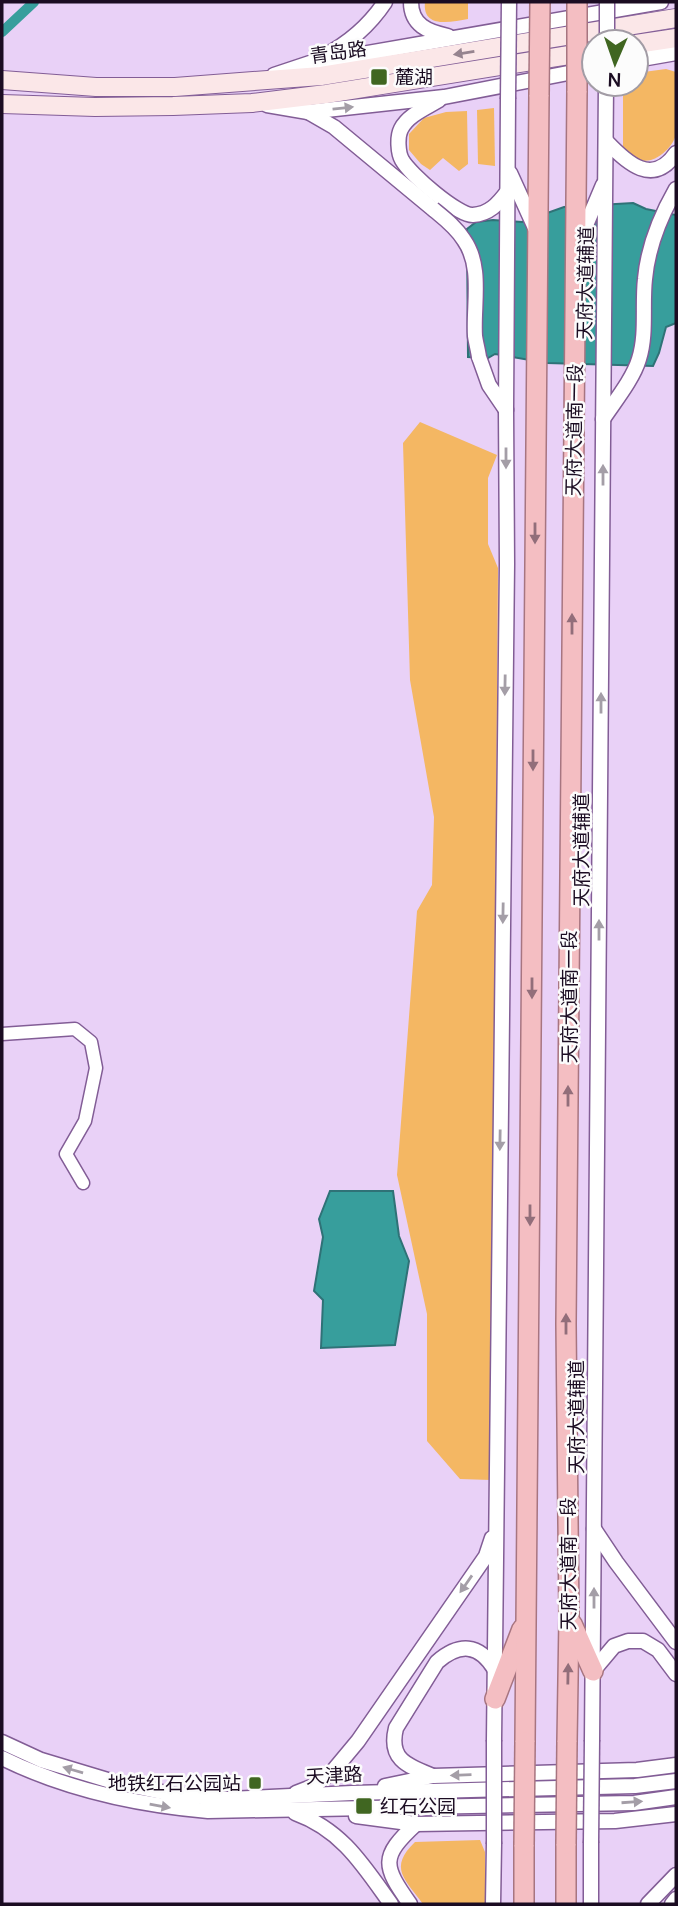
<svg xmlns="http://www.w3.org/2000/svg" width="678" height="1906" font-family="Manrope,'Noto Sans SC',sans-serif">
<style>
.green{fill:#f4b763}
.water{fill:#379e9c;stroke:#2f7277;stroke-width:2}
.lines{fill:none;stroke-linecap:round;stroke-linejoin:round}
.canal{stroke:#379e9c;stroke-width:10}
.minor-casing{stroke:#825d96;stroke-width:15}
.tertiary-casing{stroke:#825d96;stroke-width:17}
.secondary-casing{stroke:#825d96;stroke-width:20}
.trunk-casing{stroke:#a77580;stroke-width:22}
.minor{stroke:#fff;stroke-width:12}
.tertiary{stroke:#fff;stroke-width:14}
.secondary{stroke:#fbe7e8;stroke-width:18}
.trunk{stroke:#f4bec2;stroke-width:19}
.tertiary-bridge-casing{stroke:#825d96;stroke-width:17;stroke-linecap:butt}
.trunk-bridge-casing{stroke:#a77580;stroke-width:22;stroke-linecap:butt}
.tertiary-bridge{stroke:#fff;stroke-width:14}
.trunk-bridge{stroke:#f4bec2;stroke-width:19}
.oneway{fill:#96848f}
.oneway2{fill:#a49ea7}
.oneway3{fill:#926e7a}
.poi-dot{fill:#406621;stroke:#fcfcfc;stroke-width:2.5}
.labels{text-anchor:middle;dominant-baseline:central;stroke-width:5;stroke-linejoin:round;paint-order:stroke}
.street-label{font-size:19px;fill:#1b0c22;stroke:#fcfcfc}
.poi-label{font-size:19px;fill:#1b0c22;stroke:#fcfcfc;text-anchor:start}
</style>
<rect width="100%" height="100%" fill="#e9d1f7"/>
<g class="green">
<path d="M425 2H468V19C451 22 422 29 425 2Z"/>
<path d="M666 69 676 72C676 90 678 114 676 133 675 144 662 157 651 160 639 163 630 156 623 146V84H636V73Z"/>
<path d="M494 108 495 166 478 164 477 110Z"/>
<path d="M467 111 468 164 459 171 443 158 430 170 421 164 409 150V134L424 118 446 112Z"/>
<path d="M420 422 497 455 488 478V544L498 568 491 1480 460 1479 427 1441V1314L397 1175 417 911 432 885 434 817 410 680 403 443Z"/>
<path d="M480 1840 485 1852V1904H423C405 1879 388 1868 415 1842Z"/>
</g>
<g class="water">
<path d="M633 203 646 209 676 215V323L666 327 659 353 653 366 547 363 495 354 488 358 468 357 467 229 476 222 493 220 522 222 564 207Z"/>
<path d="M330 1191H393L399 1236 409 1261 395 1345 321 1348 323 1300 314 1291 323 1237 319 1219Z"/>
</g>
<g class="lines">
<path class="canal" d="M2 32 34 2"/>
<g class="minor-casing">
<path id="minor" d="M2 1034 75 1029 91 1042 96 1068 85 1121 66 1154 83 1183"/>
</g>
<g class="tertiary-casing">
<g id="tertiary">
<path d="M411 2C411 25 428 32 448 36"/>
<path d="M324 56C349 43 369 26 385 2"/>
<path d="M636 60 676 53"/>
<path d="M274 75 310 63 661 2"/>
<path d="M439 100C426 108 408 115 401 129 397 137 398 153 402 160 410 174 458 216 473 215 489 214 498 204 507 192"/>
<path d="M267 105 308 112 444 97 594 68"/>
<path d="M308 112 334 127 433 209"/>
<path d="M607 142C627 163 653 187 676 153"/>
<path d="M510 173 536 230"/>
<path d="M578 244 603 185"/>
<path d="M479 357 489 385 506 410"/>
<path d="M603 419C615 401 633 379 639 359 647 334 642 305 645 279 648 246 660 217 676 189"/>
<path d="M594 1529 616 1562 676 1642"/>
<path d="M593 1671 614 1646 628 1641H643L658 1650 676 1674"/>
<path d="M494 1740 507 564 506 410 508 99"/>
<path d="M592 1740 606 84"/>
<path d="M2 1742 41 1760 114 1782 176 1795 228 1799 352 1793 635 1786 676 1781"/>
<path d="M2 1758C65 1789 138 1805 208 1811L634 1803 676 1797"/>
<path d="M433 1776C408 1766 388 1760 396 1728L437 1662C459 1643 479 1643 495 1670"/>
<path d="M385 1786 433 1776 637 1770 676 1765"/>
<path d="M296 1793 314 1786 333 1771 358 1741 486 1556 492 1538"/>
<path d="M295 1813C342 1830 363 1865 391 1904"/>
<path d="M356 1816 416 1824 615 1821 676 1814"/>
<path d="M410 1904C383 1866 380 1857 416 1824"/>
<path d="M493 1904 494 1844"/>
<path d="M591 1904V1843"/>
<path d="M648 1904 676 1875"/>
<path d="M672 1904 676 1899"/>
</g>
</g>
<g class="secondary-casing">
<g id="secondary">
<path d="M636 44 676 38"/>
<path d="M2 80 96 87H175L321 76 676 18"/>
<path d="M2 104 95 107 173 106 252 103 326 94 594 51"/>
</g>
</g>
<g class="trunk-casing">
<g id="trunk">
<path d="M572 1624 593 1671"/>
<path d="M495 1699 522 1629"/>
<path d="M525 1742 539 95"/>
<path d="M567 1742 569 1618 566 1324 577 91"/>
<path d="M566 1844V1904"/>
<path d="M524 1904V1845"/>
</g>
</g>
<use href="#minor" class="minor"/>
<use href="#tertiary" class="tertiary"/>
<use href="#secondary" class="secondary"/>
<use href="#trunk" class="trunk"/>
<g class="tertiary-bridge-casing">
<g id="tertiary-bridge">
<path d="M607 42V2"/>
<path d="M508 99 509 2"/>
<path d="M433 209C444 218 456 227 464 240 483 267 473 305 475 336 476 343 478 350 479 357"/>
<path d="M591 1843 592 1740"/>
<path d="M494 1844V1740"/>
</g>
</g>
<g class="trunk-bridge-casing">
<g id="trunk-bridge">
<path d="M577 91V2"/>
<path d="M539 95 540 2"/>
<path d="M566 1844 567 1742"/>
<path d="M524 1845 525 1742"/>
</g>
</g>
<use href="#tertiary-bridge" class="tertiary-bridge"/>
<use href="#trunk-bridge" class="trunk-bridge"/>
</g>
<defs><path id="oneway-solid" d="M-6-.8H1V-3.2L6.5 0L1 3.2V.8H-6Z" transform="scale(1.75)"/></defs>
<use class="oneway" href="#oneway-solid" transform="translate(464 53) rotate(171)"/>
<g class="oneway2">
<use href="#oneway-solid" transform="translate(343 108) rotate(-6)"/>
<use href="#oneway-solid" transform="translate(506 458) rotate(90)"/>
<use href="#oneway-solid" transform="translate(603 475) rotate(-90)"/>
<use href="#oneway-solid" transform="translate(505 685) rotate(91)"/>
<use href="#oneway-solid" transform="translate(601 703) rotate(-90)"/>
<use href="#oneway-solid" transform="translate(503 913) rotate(91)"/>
<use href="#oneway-solid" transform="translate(599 930) rotate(-90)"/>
<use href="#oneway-solid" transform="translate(500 1140) rotate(91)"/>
<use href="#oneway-solid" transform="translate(466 1584) rotate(125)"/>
<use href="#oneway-solid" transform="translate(594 1598) rotate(-90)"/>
<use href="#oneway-solid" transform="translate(73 1770) rotate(-164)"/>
<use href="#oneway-solid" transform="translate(461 1775) rotate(178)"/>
<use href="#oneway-solid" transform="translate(632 1802) rotate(-4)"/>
<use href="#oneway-solid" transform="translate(160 1806) rotate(10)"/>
</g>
<g class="oneway3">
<use href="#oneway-solid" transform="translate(535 533) rotate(90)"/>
<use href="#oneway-solid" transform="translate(572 624) rotate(-90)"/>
<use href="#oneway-solid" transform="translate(533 760) rotate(90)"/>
<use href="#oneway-solid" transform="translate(532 988) rotate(90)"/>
<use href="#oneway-solid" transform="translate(568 1096) rotate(-90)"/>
<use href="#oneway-solid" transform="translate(530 1215) rotate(90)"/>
<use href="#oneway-solid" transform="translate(566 1324) rotate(-90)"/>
<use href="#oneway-solid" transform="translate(568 1674) rotate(-89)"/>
</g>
<g class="poi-dot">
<rect x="370" y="68" width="18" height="18" rx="3.5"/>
<rect x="248" y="1776" width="14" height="14" rx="3.5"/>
<rect x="355" y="1797" width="18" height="18" rx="3.5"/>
</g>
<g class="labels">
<g class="street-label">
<text transform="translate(338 52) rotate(-8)">青岛路</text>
<text transform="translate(585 283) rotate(-89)">天府大道辅道</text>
<text transform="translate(574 430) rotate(-89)">天府大道南一段</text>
<text transform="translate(581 850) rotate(-90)">天府大道辅道</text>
<text transform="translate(569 997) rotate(-90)">天府大道南一段</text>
<text transform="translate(576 1417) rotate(-90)">天府大道辅道</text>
<text transform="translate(568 1564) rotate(-90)">天府大道南一段</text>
<text transform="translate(334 1775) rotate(-3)">天津路</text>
</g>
<g class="poi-label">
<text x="395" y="77">麓湖</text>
<text x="241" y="1783" text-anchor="end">地铁红石公园站</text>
<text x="380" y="1806">红石公园</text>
</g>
</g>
<rect width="678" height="1906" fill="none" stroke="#1b0c22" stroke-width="7"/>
<g transform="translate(615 63) rotate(182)"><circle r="33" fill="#fcfcfc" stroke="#a29ca5" stroke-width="2"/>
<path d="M0-5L12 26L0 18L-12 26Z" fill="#406621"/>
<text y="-10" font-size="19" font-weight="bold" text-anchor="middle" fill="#1b0c22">N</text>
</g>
</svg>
